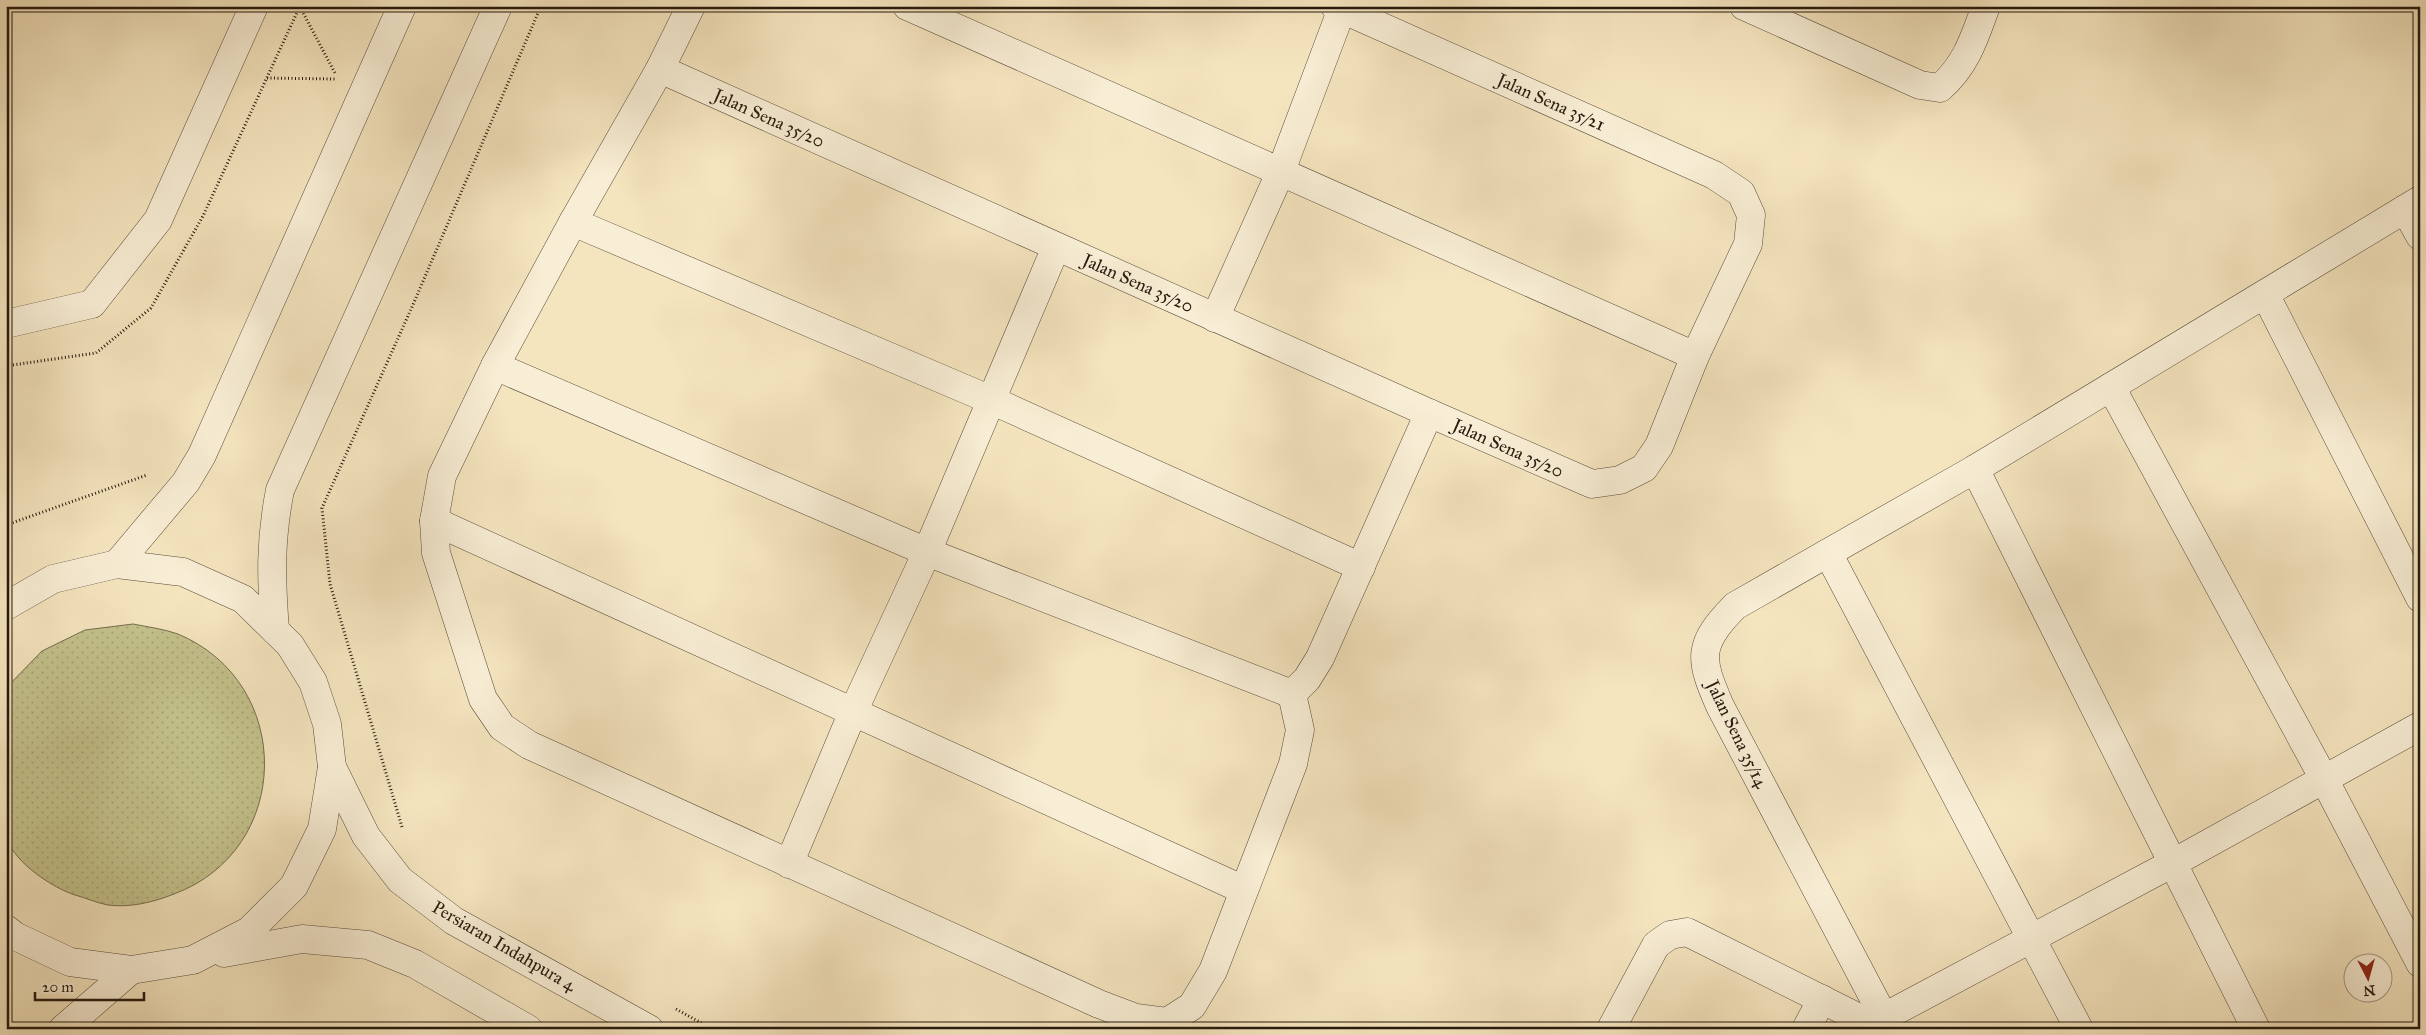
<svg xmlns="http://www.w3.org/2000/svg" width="2426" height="1035" font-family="'IM FELL Great Primer',serif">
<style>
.grass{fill:url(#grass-dots);stroke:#746e4d}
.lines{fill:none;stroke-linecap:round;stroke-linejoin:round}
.minor-casing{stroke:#594c3a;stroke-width:29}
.path{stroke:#25190e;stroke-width:3;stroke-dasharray:1 2.5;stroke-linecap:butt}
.minor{stroke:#f8eed5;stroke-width:28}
.labels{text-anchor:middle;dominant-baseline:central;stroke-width:4;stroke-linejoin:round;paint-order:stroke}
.street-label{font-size:18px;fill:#25190e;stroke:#f8eed5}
</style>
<defs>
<pattern id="grass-dots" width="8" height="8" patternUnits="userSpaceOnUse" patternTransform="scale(1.25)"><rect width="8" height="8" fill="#c4c28c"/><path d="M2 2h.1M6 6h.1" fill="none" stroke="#a8a678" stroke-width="1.8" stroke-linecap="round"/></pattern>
</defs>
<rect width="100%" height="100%" fill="#f5e5bf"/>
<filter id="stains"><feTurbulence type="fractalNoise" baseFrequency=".004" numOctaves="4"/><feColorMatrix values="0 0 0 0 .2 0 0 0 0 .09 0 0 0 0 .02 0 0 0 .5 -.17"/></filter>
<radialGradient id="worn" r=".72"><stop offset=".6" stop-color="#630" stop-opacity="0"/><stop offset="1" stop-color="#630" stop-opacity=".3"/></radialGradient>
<path class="grass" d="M133 624C148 627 164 629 178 634 295 683 293 850 174 894 154 902 130 908 108 905 97 903 86 898 75 895 53 888 15 863 7 839 3 829 6 812 6 802 6 764 6 726 6 688L42 651 85 630Z"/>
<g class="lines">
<g class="minor-casing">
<g id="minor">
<path d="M691 6 660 69 573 222 495 366 442 476 434 521 436 553 483 699 502 727 529 745 1099 1004 1136 1018 1167 1022 1192 1006 1213 971 1293 764 1300 730 1292 694 1307 679 1320 658 1429 413"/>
<path d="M907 6 1695 356"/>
<path d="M1744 6 1920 85 1940 88C1966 65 1974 39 1986 6"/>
<path d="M660 69 1429 413 1592 484 1620 480 1644 468 1659 446 1695 356 1748 244 1751 215 1741 193 1714 175 1335 6"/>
<path d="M2405 209 2420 236"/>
<path d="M573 222 991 400 1361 567"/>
<path d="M2265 294 2420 598"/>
<path d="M1215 318 1281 171 1343 6"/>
<path d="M6 324 92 304 158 220 254 6"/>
<path d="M495 366 927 552 1292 694"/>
<path d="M2111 387 2324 779 2420 963"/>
<path d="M1975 469 2256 1029"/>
<path d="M434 521 1244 890"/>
<path d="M1828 553 2079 1029"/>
<path d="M117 564 186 482 202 455 402 6"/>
<path d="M6 606 53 579 117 564 183 572 243 599 290 645 313 682 327 724 332 767 322 829 294 886 249 931 193 960 131 970 70 962 15 936 6 929"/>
<path d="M275 630C271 578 270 541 280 490L498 6"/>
<path d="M332 767 366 836 400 880 454 921 649 1029"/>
<path d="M789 864 853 712 927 552 1056 247"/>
<path d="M224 953 302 939 368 945 415 964 528 1029"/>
<path d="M1884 1017 2173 863 2420 726"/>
<path d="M63 1029 131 970"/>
<path d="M1611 1029 1656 945 1670 935 1687 932 1881 1029"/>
<path d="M1806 1029 1822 999"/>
<path d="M1890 1029 1720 706C1699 658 1697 645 1735 606L1975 469 2420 200"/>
</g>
</g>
<g class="path">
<path d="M300 7 336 75"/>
<path d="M267 78 335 79"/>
<path d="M6 366 96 353 151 308 203 216 300 6"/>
<path d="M6 525 147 475"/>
<path d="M402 827 330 584 322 508 412 307 541 6"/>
<path d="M676 1009 712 1029"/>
</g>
<use href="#minor" class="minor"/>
</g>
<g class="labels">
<g class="street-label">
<text transform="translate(1551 102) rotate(24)">Jalan Sena 35/21</text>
<text transform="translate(769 118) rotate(24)">Jalan Sena 35/20</text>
<text transform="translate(1138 283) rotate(24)">Jalan Sena 35/20</text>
<text transform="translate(1508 448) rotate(24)">Jalan Sena 35/20</text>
<text transform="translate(1737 734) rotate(64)">Jalan Sena 35/14</text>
<text transform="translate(504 946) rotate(30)">Persiaran Indahpura 4</text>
</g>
</g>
<rect width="2426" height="1035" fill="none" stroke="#f5e5bf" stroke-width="25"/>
<rect x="8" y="8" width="2411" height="1020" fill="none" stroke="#25190e" stroke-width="2.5"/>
<rect x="12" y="12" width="2401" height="1010" fill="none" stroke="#25190e"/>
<g transform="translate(2368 978) rotate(174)"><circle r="24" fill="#f8eed5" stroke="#a49985"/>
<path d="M0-4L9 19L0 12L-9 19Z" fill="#8f2418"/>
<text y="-8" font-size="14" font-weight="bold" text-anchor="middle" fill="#25190e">N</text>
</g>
<path d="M35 992v8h109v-8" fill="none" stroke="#25190e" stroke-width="2.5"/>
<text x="42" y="992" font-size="15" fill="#25190e" stroke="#f8eed5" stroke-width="4" paint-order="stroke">20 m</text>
<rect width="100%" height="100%" filter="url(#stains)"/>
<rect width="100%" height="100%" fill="url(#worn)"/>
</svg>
